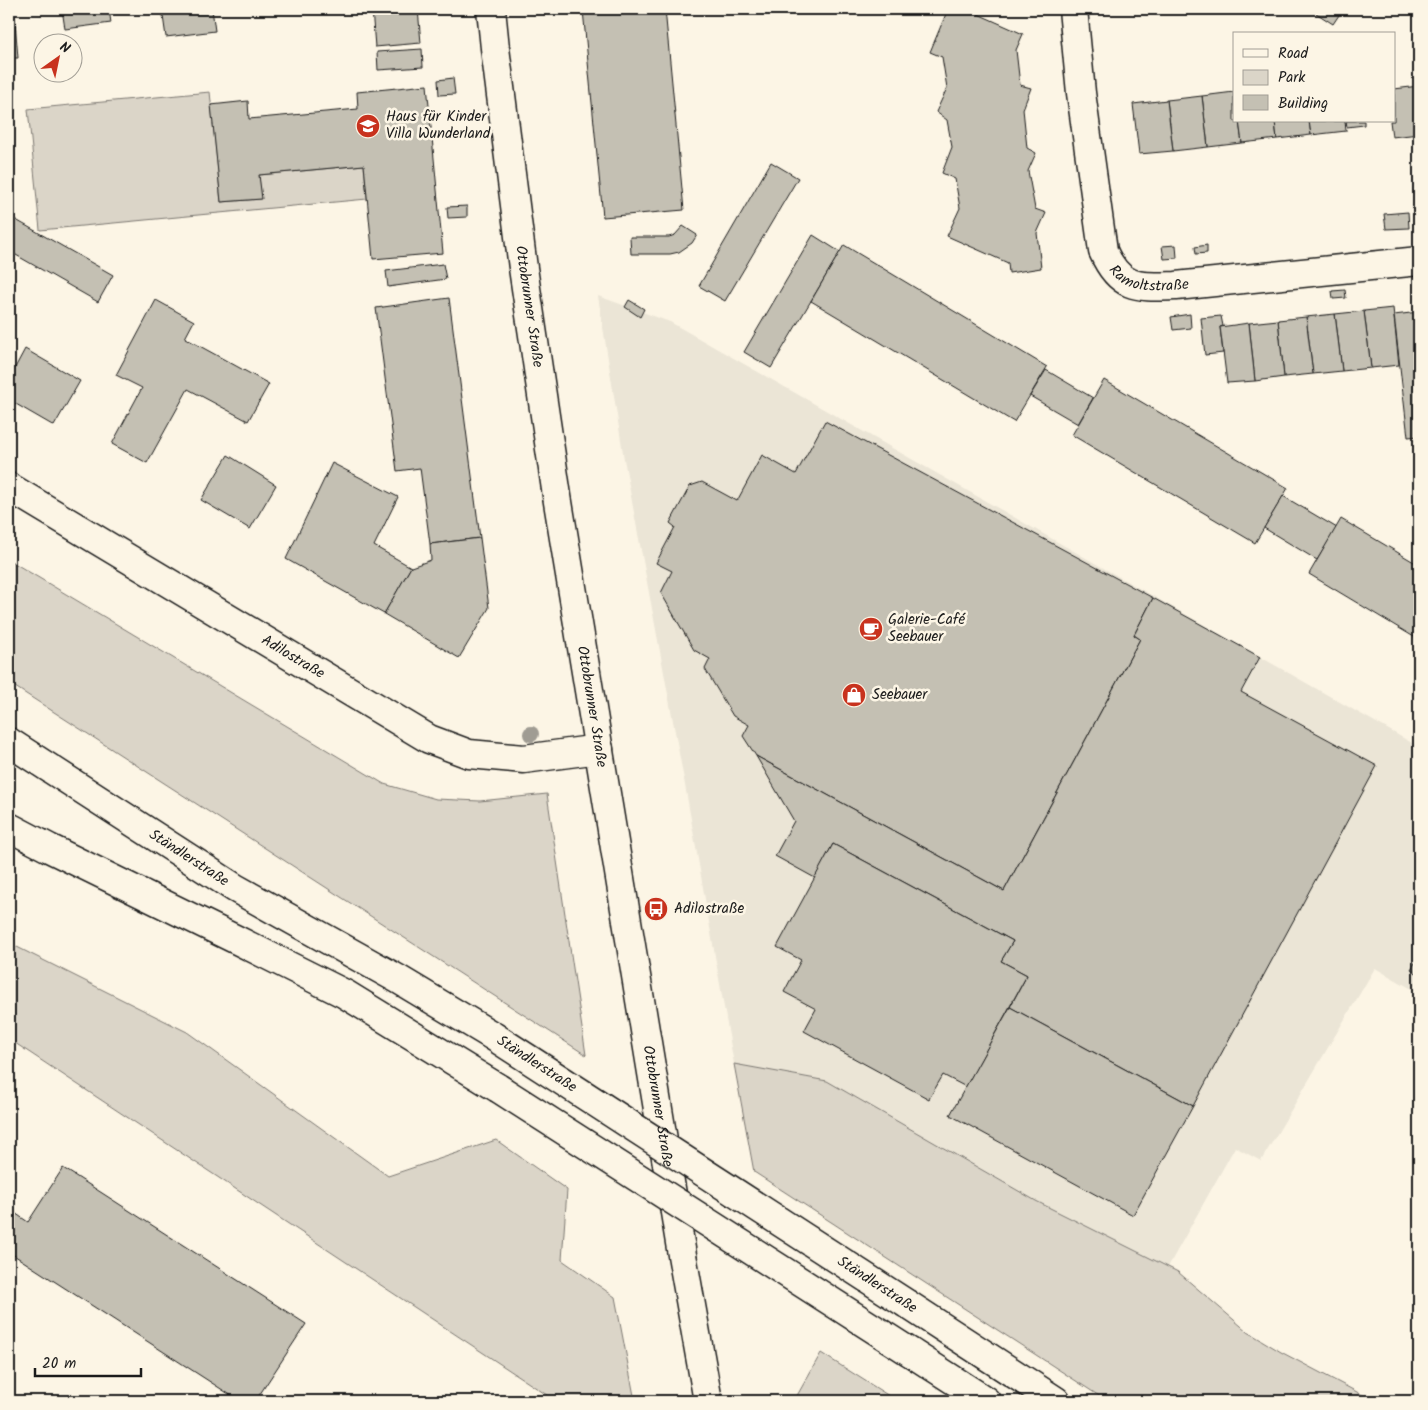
<svg xmlns="http://www.w3.org/2000/svg" width="1428" height="1410" font-family="Kalam,sans-serif">
<style>
.built{fill:#ebe5d6}
.green{fill:#dbd5c8;stroke:#7c7872}
.building{fill:#c4c0b3;stroke:#1c1c1c}
.lines{fill:none;stroke-linecap:round;stroke-linejoin:round}
.minor-casing{stroke:#1c1c1c;stroke-width:31}
.secondary-casing{stroke:#1c1c1c;stroke-width:31}
.trunk-casing{stroke:#1c1c1c;stroke-width:31}
.minor{stroke:#fcf5e5;stroke-width:28}
.secondary{stroke:#fcf5e5;stroke-width:28}
.trunk{stroke:#fcf5e5;stroke-width:28}
.trunk-bridge-casing{stroke:#1c1c1c;stroke-width:31;stroke-linecap:butt}
.trunk-bridge{stroke:#fcf5e5;stroke-width:28}
.tree{fill:#a09c93}
.labels{text-anchor:middle;dominant-baseline:central;stroke-width:5;stroke-linejoin:round;paint-order:stroke}
.poi-label{font-size:15px;fill:#1c1c1c;stroke:#fcf5e5;text-anchor:start}
.street-label{font-size:15px;fill:#1c1c1c;stroke:#fcf5e5}
</style>
<rect width="100%" height="100%" fill="#fcf5e5"/>
<filter id="ink" filterUnits="userSpaceOnUse"><feTurbulence type="fractalNoise" baseFrequency=".02" numOctaves="2"/><feDisplacementMap in="SourceGraphic" scale="10" xChannelSelector="R" yChannelSelector="G"/><feConvolveMatrix kernelMatrix="1 2 1 2 8 2 1 2 1" color-interpolation-filters="sRGB"/></filter>
<g filter="url(#ink)">
<path class="built" d="M598 296 670 322 1419 747V993L1375 968 1261 1161 1235 1147 1168 1267 1036 1201 827 1081 734 1064 685 785 624 459Z"/>
<g class="green">
<path d="M210 92 221 202 261 199 259 175 364 165 367 199 40 230 28 109Z"/>
<path d="M9 560 384 784 436 799 480 801 547 794 586 1055 9 683Z"/>
<path d="M9 943 187 1032 388 1176 496 1140 567 1190 562 1260 615 1297 635 1401H556L9 1039Z"/>
<path d="M734 1064 827 1081 1036 1201 1178 1272 1248 1332 1281 1352 1374 1401H1107L754 1172Z"/>
<path d="M821 1353 897 1401H794Z"/>
</g>
<g class="building">
<path d="M9 9H14L18 58H9Z"/>
<path d="M62 9H109L111 23 65 29Z"/>
<path d="M162 9H212L215 31 166 37Z"/>
<path d="M255 9H285L255 11Z"/>
<path d="M372 9H418L421 43 375 47Z"/>
<path d="M596 9H665L684 210 603 217 583 10Z"/>
<path d="M948 9H977L978 14 1023 34 1016 50 1020 85 1031 88 1023 109 1027 148 1036 153 1028 171 1035 209 1046 213 1037 233 1041 268 1009 273 1008 263 947 236 960 208 955 179 942 173 952 147 947 120 936 112 947 88 942 57 930 52Z"/>
<path d="M1318 9H1343L1333 24 1316 13Z"/>
<path d="M422 49 423 67 378 70 377 52Z"/>
<path d="M453 78 455 94 439 95 438 80Z"/>
<path d="M427 85 443 253 373 259 364 165 259 175 262 199 221 202 211 105 248 101 249 119 358 109 357 92Z"/>
<path d="M1419 86V134L1392 137 1390 121H1394V89Z"/>
<path d="M1234 92V121H1239L1242 143 1208 147 1202 96Z"/>
<path d="M1202 96 1208 147 1173 151 1167 100Z"/>
<path d="M1167 100 1173 151 1139 154 1133 104Z"/>
<path d="M1239 121H1275L1277 139 1242 143Z"/>
<path d="M1275 121H1309L1311 135 1277 139Z"/>
<path d="M1309 121H1345L1346 131 1311 135Z"/>
<path d="M1346 121H1364V125L1347 127Z"/>
<path d="M771 162 798 178 725 301 699 286Z"/>
<path d="M467 206V217L448 218 447 207Z"/>
<path d="M1408 212 1409 228 1386 229 1384 214Z"/>
<path d="M9 216 113 275 98 302 9 251Z"/>
<path d="M683 226 697 235 692 243 679 252 670 254H631L630 237H669L675 235Z"/>
<path d="M813 235 840 252 771 368 744 352Z"/>
<path d="M844 245 1047 367 1014 422 811 301Z"/>
<path d="M1176 245 1177 258 1164 259 1162 246Z"/>
<path d="M1207 245V253L1196 254 1195 247Z"/>
<path d="M443 264 446 279 388 287 386 271Z"/>
<path d="M1345 290 1346 298 1333 299 1332 291Z"/>
<path d="M449 298 480 538 430 544 420 468 397 471 376 308Z"/>
<path d="M156 300 194 321 185 338 269 384 248 421 188 389 147 463 112 444 142 388 116 375Z"/>
<path d="M629 300 644 309 640 317 625 307Z"/>
<path d="M1393 308 1399 365 1371 368 1364 311Z"/>
<path d="M1364 311 1371 368 1342 371 1335 314Z"/>
<path d="M1419 312V436L1408 437 1394 315Z"/>
<path d="M1190 314 1191 328 1173 330 1171 317Z"/>
<path d="M1335 314 1342 371 1313 374 1306 317Z"/>
<path d="M1221 316 1223 326 1220 327 1223 353 1205 355 1201 318Z"/>
<path d="M1306 317 1313 374 1284 377 1278 320Z"/>
<path d="M1278 320 1284 377 1255 381 1249 323Z"/>
<path d="M1249 323 1255 381 1227 383 1220 327Z"/>
<path d="M25 349 80 381 54 426 9 400V379Z"/>
<path d="M1046 370 1093 398 1078 424 1030 396Z"/>
<path d="M1104 380 1288 488 1255 543 1072 435Z"/>
<path d="M825 421 1153 598 1134 635 1140 639 1004 891 756 756 743 736 749 725 733 716 705 669 710 659 694 650 661 593 672 571 656 563 675 527 670 523 690 486 702 482 737 501 762 455 796 474Z"/>
<path d="M228 455 276 485 250 529 201 500Z"/>
<path d="M332 463 398 497 374 546 411 567 384 614 286 559Z"/>
<path d="M1283 496 1337 528 1317 560 1264 528Z"/>
<path d="M1341 519 1419 565V640L1309 574Z"/>
<path d="M480 538 489 608 459 658 384 614 411 567 431 560 430 544Z"/>
<path d="M1153 598 1260 657 1241 692 1377 766 1193 1106 1010 1007 1027 975 1001 961 1013 941 833 844 815 878 775 856 794 821 756 756 1004 891 1140 639 1134 635Z"/>
<path d="M833 844 1013 941 1001 961 1027 975 966 1087 943 1075 929 1099 804 1031 816 1009 784 992 801 960 777 947Z"/>
<path d="M1419 957V975L1411 969Z"/>
<path d="M1010 1007 1193 1106 1133 1215 950 1115Z"/>
<path d="M63 1168 306 1324 256 1400 258 1401H229L232 1396 9 1252V1209L28 1222Z"/>
</g>
<g class="lines">
<g class="minor-casing">
<g id="minor">
<path id="s1" d="M1073 9 1081 93 1103 251C1120 290 1139 287 1176 286L1419 261"/>
<path id="s2" d="M9 487 429 739 469 754 524 759 599 749"/>
</g>
</g>
<g class="secondary-casing">
<g id="secondary">
<path id="s3" d="M491 9 495 48 523 268 557 496 682 1255 708 1401"/>
</g>
</g>
<g class="trunk-casing">
<g id="trunk">
<path id="s4" d="M9 742 235 888 398 979 493 1036"/>
<path d="M9 827 49 848 237 940 345 994 498 1088"/>
<path d="M907 1304 1056 1401"/>
<path d="M910 1352 986 1401"/>
</g>
</g>
<use href="#minor" class="minor"/>
<use href="#secondary" class="secondary"/>
<use href="#trunk" class="trunk"/>
<g class="trunk-bridge-casing">
<g id="trunk-bridge">
<path id="s5" d="M493 1036 907 1304"/>
<path d="M498 1088 910 1352"/>
</g>
</g>
<use href="#trunk-bridge" class="trunk-bridge"/>
</g>
<circle class="tree" cx="531" cy="734" r="8"/>
</g>
<defs>
<g id="school-disc" transform="scale(1.25)"><circle r="9.5" fill="#c8321e" stroke="#fcf5e5"/><path d="M0-5L7-2L0 1L-7-2ZM-4 1L0 2.5L4 1V4Q0 6-4 4Z" fill="#fff"/></g>
<g id="cafe-disc" transform="scale(1.25)"><circle r="9.5" fill="#c8321e" stroke="#fcf5e5"/><path d="M-5.5-4.5H6V0H3Q3 3.5 0 3.5H-2.5Q-5.5 3.5-5.5 0ZM3-3.2v2h1.7v-2ZM-6 4.5H4V6H-6Z" fill="#fff"/></g>
<g id="shop-disc" transform="scale(1.25)"><circle r="9.5" fill="#c8321e" stroke="#fcf5e5"/><path d="M-5-2.5h2.3a2.7 3.5 0 0 1 5.4 0H5L5.5 6h-11ZM-1.5-2.5h3a1.5 2.3 0 0 0-3 0Z" fill="#fff"/></g>
<g id="bus-disc" transform="scale(1.25)"><circle r="9.5" fill="#c8321e" stroke="#fcf5e5"/><path d="M-5-6H5V4H4V6H2V4H-2V6H-4V4H-5ZM-3.5-4V0h7V-4ZM-3.5 1.2v1.5H-2V1.2ZM2 1.2v1.5H3.5V1.2Z" fill="#fff"/></g>
</defs>
<g fill-rule="evenodd">
<use href="#school-disc" x="368" y="126"/>
<use href="#cafe-disc" x="871" y="629"/>
<use href="#shop-disc" x="854" y="695"/>
<use href="#bus-disc" x="656" y="909"/>
</g>
<g class="labels">
<g class="poi-label">
<text x="386" y="117">Haus für Kinder<tspan x="386" dy="17">Villa Wunderland</tspan></text>
<text x="888" y="620">Galerie-Café<tspan x="888" dy="17">Seebauer</tspan></text>
<text x="872" y="695">Seebauer</text>
<text x="674" y="909">Adilostraße</text>
</g>
<g class="street-label">
<text stroke="none"><textPath href="#s1" startOffset="304">Ramoltstraße</textPath></text>
<text stroke="none"><textPath href="#s3" startOffset="300">Ottobrunner Straße</textPath></text>
<text stroke="none"><textPath href="#s2" startOffset="331">Adilostraße</textPath></text>
<text stroke="none"><textPath href="#s3" startOffset="705">Ottobrunner Straße</textPath></text>
<text stroke="none"><textPath href="#s4" startOffset="214">Ständlerstraße</textPath></text>
<text stroke="none"><textPath href="#s5" startOffset="52">Ständlerstraße</textPath></text>
<text stroke="none"><textPath href="#s3" startOffset="1110">Ottobrunner Straße</textPath></text>
<text transform="translate(877 1285) rotate(33)">Ständlerstraße</text>
</g>
</g>
<rect width="1428" height="1410" fill="none" stroke="#fcf5e5" stroke-width="30"/>
<rect x="15" y="15" width="1398" height="1380" fill="none" stroke="#1c1c1c" stroke-width="2" filter="url(#ink)"/>
<rect x="1233" y="32" width="162" height="90" fill="#fcf5e5" stroke="#a29e95"/>
<rect x="1243" y="49" width="25" height="8" fill="#fcf5e5" stroke="#a29e95"/>
<text x="1278" y="58" font-size="15" fill="#1c1c1c">Road</text>
<rect x="1243" y="70" width="25" height="15" fill="#dbd5c8" stroke="#a29e95"/>
<text x="1278" y="82" font-size="15" fill="#1c1c1c">Park</text>
<rect x="1243" y="95" width="25" height="15" fill="#c4c0b3" stroke="#a29e95"/>
<text x="1278" y="108" font-size="15" fill="#1c1c1c">Building</text>
<g transform="translate(58 58) rotate(33)"><circle r="24" fill="#fcf5e5" stroke="#a29e95"/>
<path d="M0-4L9 19L0 12L-9 19Z" fill="#c8321e"/>
<text y="-8" font-size="14" font-weight="bold" text-anchor="middle" fill="#1c1c1c">N</text>
</g>
<path d="M35 1368v8h106v-8" fill="none" stroke="#1c1c1c" stroke-width="2.5"/>
<text x="42" y="1368" font-size="15" fill="#1c1c1c" stroke="#fcf5e5" stroke-width="4" paint-order="stroke">20 m</text>
</svg>
